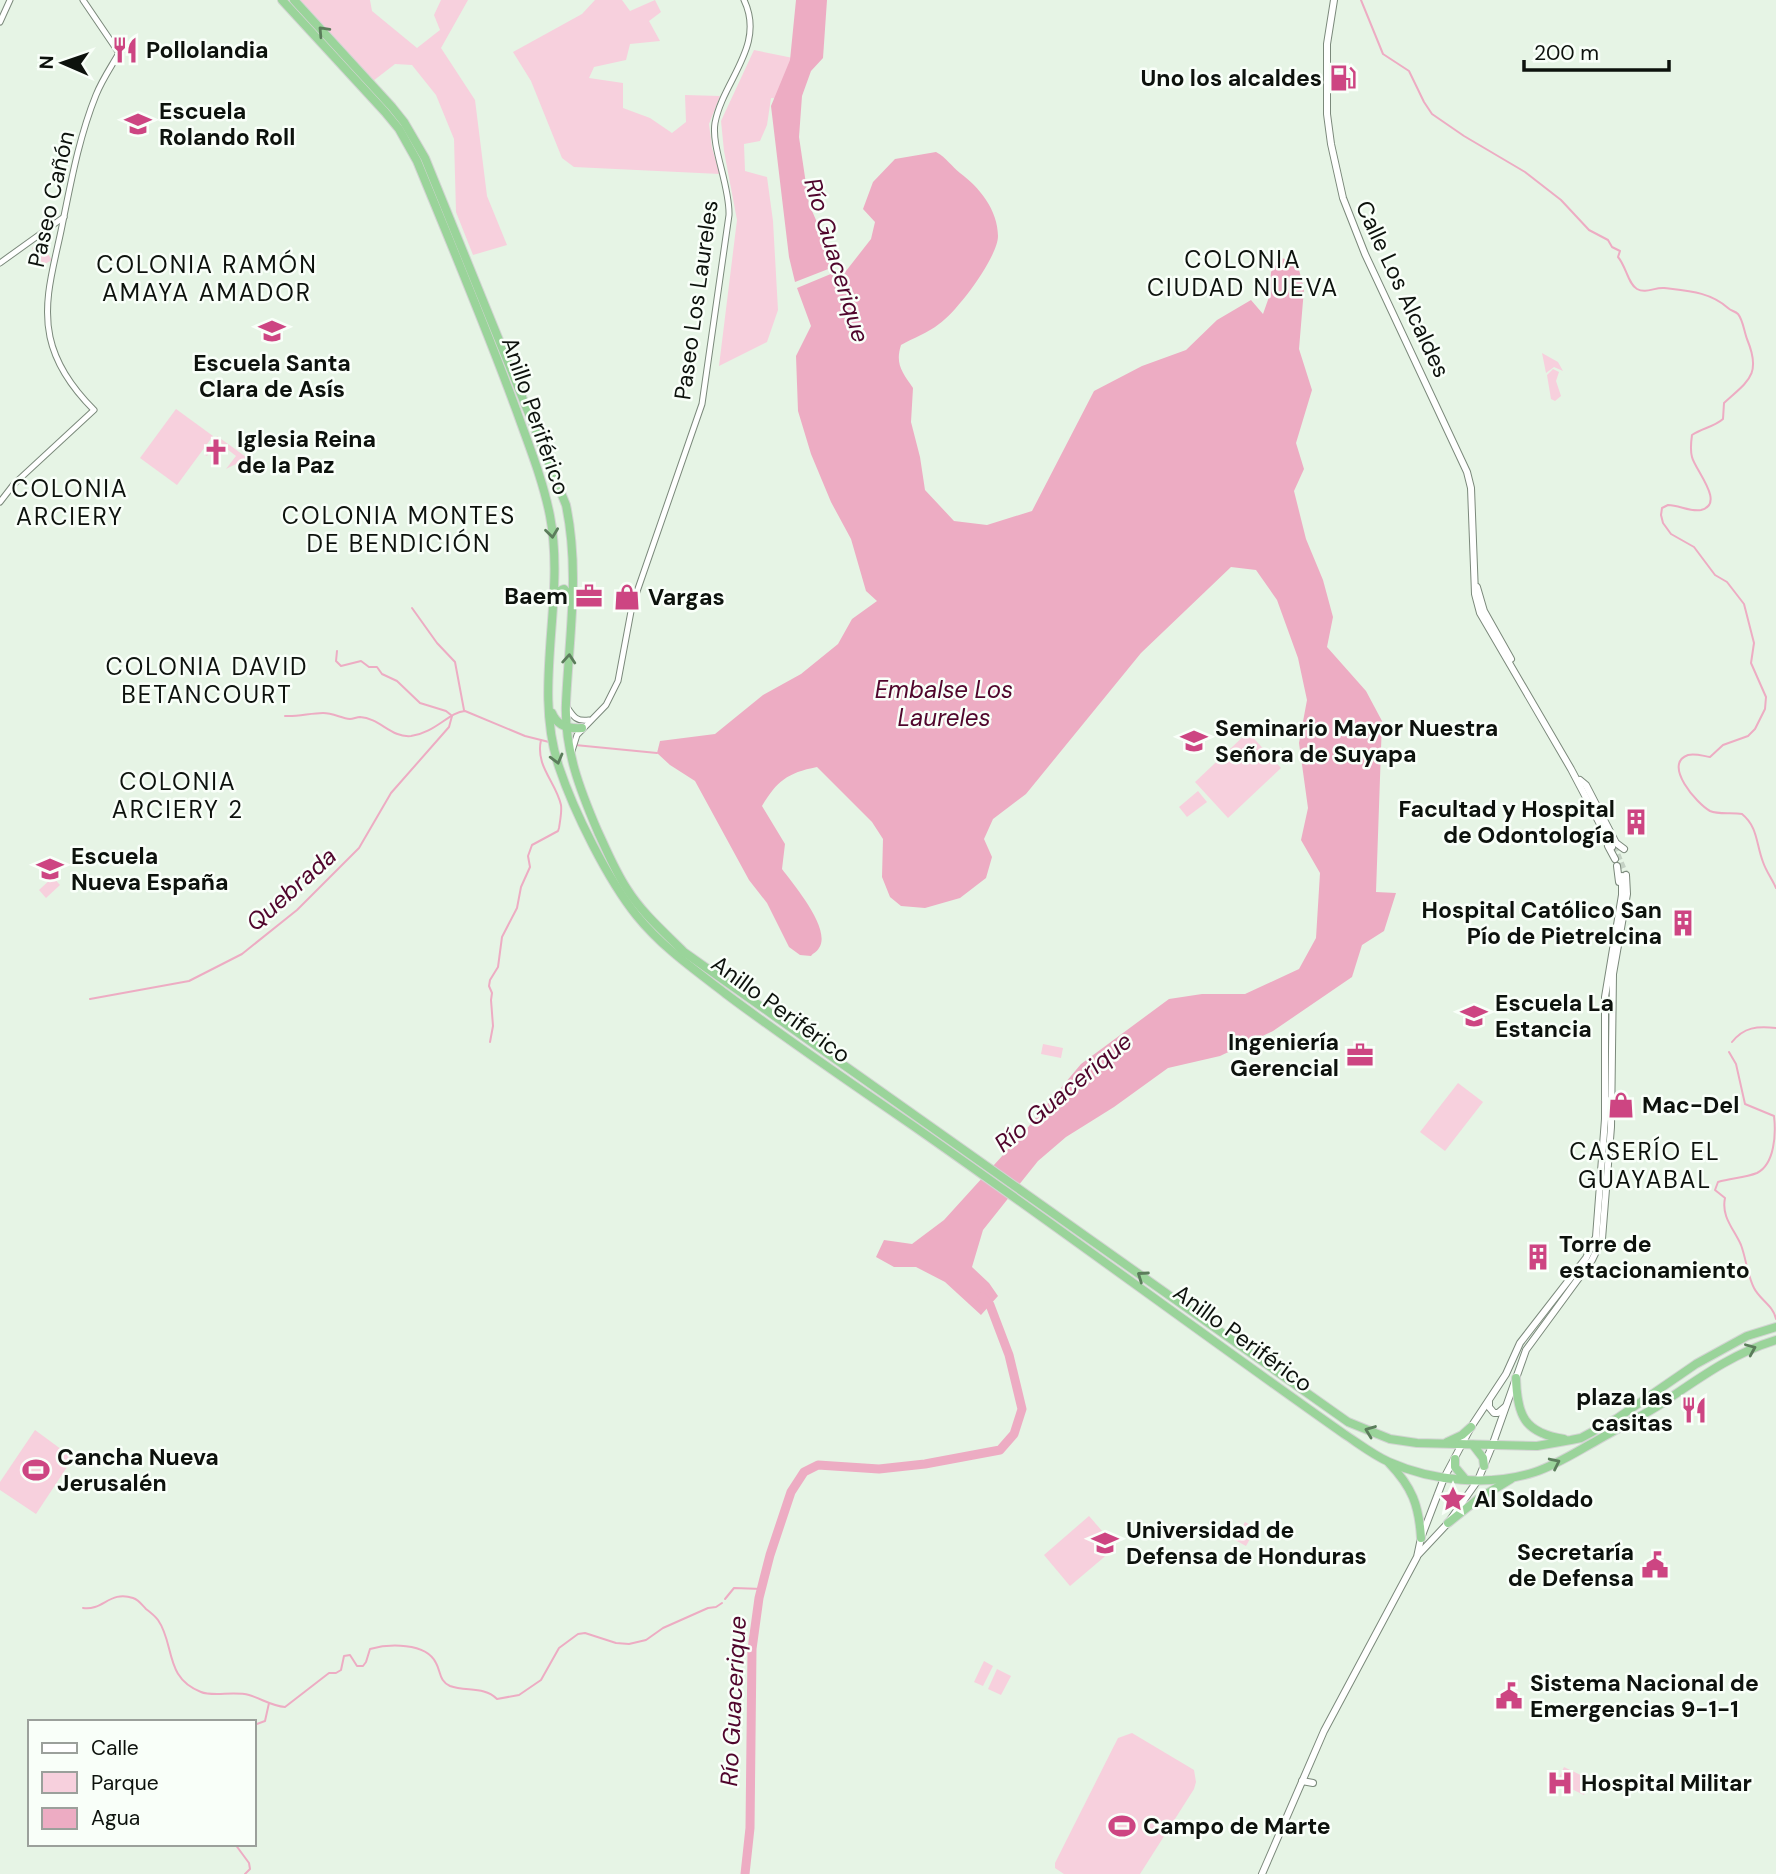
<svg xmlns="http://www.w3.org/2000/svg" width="1776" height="1874" font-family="'DM Sans',sans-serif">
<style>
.green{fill:#f7d0dd}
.water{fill:#edacc3}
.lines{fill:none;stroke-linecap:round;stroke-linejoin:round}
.stream{stroke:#edacc3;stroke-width:2}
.river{stroke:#edacc3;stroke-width:9}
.secondary-tunnel{stroke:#c5d2c5;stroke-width:6;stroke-dasharray:6 3;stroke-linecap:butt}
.tertiary-casing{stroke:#7b897b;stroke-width:7}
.secondary-casing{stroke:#7b897b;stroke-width:8}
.trunk-casing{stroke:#d3d4d3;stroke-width:10}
.tertiary{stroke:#fff;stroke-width:5}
.secondary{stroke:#fff;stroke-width:6}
.trunk{stroke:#9ad49a;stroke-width:8}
.oneway{stroke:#5b7d5b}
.labels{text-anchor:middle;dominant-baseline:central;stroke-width:5;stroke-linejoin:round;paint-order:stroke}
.poi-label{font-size:23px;font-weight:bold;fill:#0d120d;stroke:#f9fff9;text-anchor:start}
.street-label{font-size:23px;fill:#0d120d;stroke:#f9fff9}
.neighbourhood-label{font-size:24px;letter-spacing:2px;fill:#0d120d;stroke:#f9fff9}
.water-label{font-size:24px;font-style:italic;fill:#50052c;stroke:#f9fff9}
</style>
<rect width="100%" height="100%" fill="#e6f4e5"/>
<g class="green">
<path d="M300 0H370L372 11 417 48 440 30 434 15 441 0H468L441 48 475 100 487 196 507 245 473 255 456 212 454 139 436 95 412 65 395 64 373 81Z"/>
<path d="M595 0H622L630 11 655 0 661 12 649 21 660 41 630 44 626 60 594 67 589 78 623 83V108L650 118 672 133 686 122 685 95 720 96 709 124 712 148 720 174 574 167 562 158 531 81 513 52 582 14Z"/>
<path d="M754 50 793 58 784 99 771 98 767 125 760 141 744 144 745 171 767 177 773 221 778 310 767 342 719 366 737 220 724 151 721 121Z"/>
<path d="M40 242 52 260 43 265 32 248Z"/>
<path d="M1542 353 1558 362 1563 371 1554 367 1546 373Z"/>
<path d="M1553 369 1559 372 1556 381 1561 396 1555 401 1551 399 1547 375Z"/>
<path d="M176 409 213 436 177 485 140 458Z"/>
<path d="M217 436 246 457V459L226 469 236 456 227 449 220 456 226 447 218 441 207 456 205 455Z"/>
<path d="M1248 732 1281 768 1228 818 1195 782Z"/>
<path d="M1198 791 1207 802 1187 817 1179 807Z"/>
<path d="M53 877 60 885 46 898 39 890Z"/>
<path d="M1043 1044 1063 1048 1061 1058 1041 1054Z"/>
<path d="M1458 1083 1483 1102 1445 1151 1420 1132Z"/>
<path d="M35 1430 73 1458 36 1514 0 1490V1482Z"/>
<path d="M1089 1516 1116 1547 1070 1586 1044 1555Z"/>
<path d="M1245 1522 1256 1528 1246 1546 1235 1540Z"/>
<path d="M984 1661 993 1666 983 1686 974 1682Z"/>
<path d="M997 1669 1011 1676 1001 1695 988 1689Z"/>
<path d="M1132 1733 1194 1770 1196 1782 1194 1789 1140 1874H1064L1055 1868V1863L1118 1738Z"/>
<path d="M1564 1767 1591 1780 1584 1795 1557 1782Z"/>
</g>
<g class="water">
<path d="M796 0H827L823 58 811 71 802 96 799 137 809 204 836 266 795 282 789 257 771 106 790 60Z"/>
<path d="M936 152C947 158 951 166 960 173 979 187 998 210 998 236 998 257 957 312 939 324 928 333 913 338 901 345 895 364 902 372 913 388L911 422 920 457 925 490 954 521 987 525 1032 511 1094 391 1142 366 1186 350 1217 320 1251 300 1263 314 1269 297 1271 272 1281 258 1297 262 1304 289 1299 349 1312 390 1296 443 1304 469 1294 491 1306 539 1323 580 1333 617 1327 647 1366 691 1382 721 1376 892 1396 893 1384 931 1362 945 1352 977 1273 1031 1220 1056 1168 1068 1114 1107 1066 1137 1038 1161 983 1230 972 1267 989 1283 998 1296 981 1315 945 1282 916 1267H894L876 1257 884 1240 912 1244 944 1220 1024 1132 1081 1064 1169 999 1202 994H1245L1299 969 1316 938 1320 873 1301 840 1308 808 1299 743 1307 700 1298 658 1277 600 1256 570 1231 567 1141 653 1026 794 993 819 984 839 992 857 986 878 960 898 925 908 901 906 890 897 882 877 883 839 872 822 817 767C787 773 777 781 762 806L785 844 782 869C793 884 832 929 819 948 817 952 813 953 811 956L800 955 789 947 767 903 749 880 695 781 670 765 657 753 660 741 715 734 763 695 801 674 838 644 852 619 877 601 866 591 851 539 831 502 811 454 798 411 796 356 811 326 797 288 838 271H846L871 239 875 222 863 209 873 182 895 159Z"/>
</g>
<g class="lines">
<g class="stream">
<path d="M1361 0 1383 54 1409 71 1424 102 1432 114 1464 136 1525 172 1561 200 1589 230 1608 240 1612 247 1620 251 1618 257C1626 266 1628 284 1637 289 1646 294 1655 287 1664 288 1689 291 1710 292 1728 308 1731 311 1735 311 1738 314 1743 320 1744 331 1747 339 1762 375 1748 381 1724 403L1723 419C1714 427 1702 428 1692 435 1691 442 1690 450 1692 457 1695 470 1726 504 1701 510 1690 512 1679 505 1668 505L1662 508 1661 515 1663 523 1671 534 1694 547 1715 575 1727 582 1744 604 1754 643 1751 663 1766 697 1765 709 1755 729 1748 736 1723 745 1710 757C1703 756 1695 753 1688 755 1662 764 1697 804 1710 811 1719 815 1732 812 1742 814 1758 827 1756 844 1763 862 1766 871 1772 879 1776 888"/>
<path d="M412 608 437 643 455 662 464 710"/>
<path d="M337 651 336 661 341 666 361 661 369 667H377L382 674 397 681 420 703 446 711 451 715"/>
<path d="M285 716C297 717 311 713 323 713 333 713 341 718 350 719 353 719 357 717 360 717 380 718 391 738 411 736 435 733 449 712 465 711L525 736 549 742"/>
<path d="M575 745 657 753"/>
<path d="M90 999 189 981 242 954 297 910 359 848 391 793 449 727 452 716"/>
<path d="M490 1042 493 1026 491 1000 492 993 489 986 490 980 498 967 502 937 517 908 521 887 530 867 528 856 532 845 558 831 559 828C560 821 562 812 561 805 556 782 535 766 541 740"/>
<path d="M1732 1042C1744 1027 1757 1026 1776 1028"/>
<path d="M1729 1052 1736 1064 1745 1104 1774 1116C1776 1133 1775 1164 1757 1173 1744 1178 1731 1178 1718 1182L1715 1190 1725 1198C1721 1217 1734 1229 1741 1245 1746 1258 1747 1274 1754 1288 1760 1300 1773 1305 1776 1319"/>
<path d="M725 1599 734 1588 762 1589"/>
<path d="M83 1608C103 1611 110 1590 133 1598 139 1600 142 1605 146 1609 150 1612 155 1616 158 1620 175 1644 164 1678 201 1692 212 1697 234 1691 249 1695 262 1699 272 1706 285 1707L329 1673H336L341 1670 344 1656 350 1655 357 1666H363L366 1662 370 1649C388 1644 426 1642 436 1663 441 1672 439 1681 450 1686 466 1692 484 1686 497 1699L519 1695 541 1680 559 1648 578 1634 585 1633 616 1643 629 1644 646 1640 663 1628 708 1608 716 1607 722 1603"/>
<path d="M254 1725 265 1721 269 1703"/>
<path d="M235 1844 249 1863 250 1869 245 1874"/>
</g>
<path class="river" d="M745 1874 750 1828 752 1649 759 1598 770 1555 791 1492 804 1472 818 1465 879 1469 925 1464 1000 1450 1014 1434 1022 1409 1009 1355 990 1305 982 1297"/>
<path class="secondary-tunnel" d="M1614 846 1626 875"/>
<g class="tertiary-casing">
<g id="tertiary">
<path d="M0 22 10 0"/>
<path d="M0 263 64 217"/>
<path d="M0 502 14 484 94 410C74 390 56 365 50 337 42 300 55 262 62 226 71 182 79 137 96 95 102 80 111 67 119 53L83 0"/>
<path d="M567 707C573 716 576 722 589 720"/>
<path d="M572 751 577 735 606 705 618 681 632 606 702 404 729 215C730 186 711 147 715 123 723 80 766 46 744 0"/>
</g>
</g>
<g class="secondary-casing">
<g id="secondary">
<path d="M1334 0 1327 44V114L1331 144 1343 198 1365 254 1467 472 1471 488 1475 594 1480 613 1571 769 1612 847"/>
<path d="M1477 587 1484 611 1511 659"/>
<path d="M1580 780 1586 785 1616 843 1624 849"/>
<path d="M1608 846 1615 859"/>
<path d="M1617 866 1619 882"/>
<path d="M1489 1402V1407L1494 1413H1498L1505 1407"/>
<path d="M1418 1555 1448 1523 1478 1480 1492 1446 1526 1350 1592 1260 1602 1239 1611 1127 1613 974 1627 894 1626 875"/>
<path d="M1302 1781 1313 1783"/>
<path d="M1262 1874 1324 1731 1417 1557 1421 1538 1444 1478 1471 1427 1506 1374 1520 1343 1586 1258 1596 1237 1605 1119V997L1622 895V876"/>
</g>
</g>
<g class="trunk-casing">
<g id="trunk">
<path d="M282 0 385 112 399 129 417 161C451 244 486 327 517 412 529 446 543 480 550 516 566 599 532 687 559 767 574 812 608 880 637 916 662 947 695 970 726 994 786 1039 849 1082 912 1125 1057 1226 1199 1332 1344 1434 1358 1443 1373 1455 1389 1462 1432 1481 1489 1487 1535 1472 1556 1465 1576 1452 1596 1441 1617 1429 1640 1417 1661 1404 1698 1379 1733 1353 1776 1340"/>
<path d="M294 0 392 107 404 122 425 158 566 505C580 571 569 637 566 703 564 749 580 790 598 832 607 851 615 871 627 889 642 913 664 932 684 952L1348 1422 1390 1439 1417 1443 1537 1446 1571 1440 1581 1438 1616 1419 1696 1364 1747 1336 1776 1327"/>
<path d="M555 593 564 589 573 599"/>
<path d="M552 713C557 726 569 729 582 728"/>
<path d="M1516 1378C1517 1415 1524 1433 1564 1439"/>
<path d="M1447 1442 1462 1435 1471 1427"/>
<path d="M1473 1445 1483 1458 1484 1466"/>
<path d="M1455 1459V1467L1465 1479"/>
<path d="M1389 1463C1412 1487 1419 1505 1421 1538"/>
<path d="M1448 1523 1478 1499 1511 1479"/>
</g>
</g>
<use href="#tertiary" class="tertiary"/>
<use href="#secondary" class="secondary"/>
<use href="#trunk" class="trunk"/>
</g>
<defs><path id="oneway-chevron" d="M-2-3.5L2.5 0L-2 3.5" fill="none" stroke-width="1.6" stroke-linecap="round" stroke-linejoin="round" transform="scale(1.75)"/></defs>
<g class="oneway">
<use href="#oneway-chevron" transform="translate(323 31) rotate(-133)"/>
<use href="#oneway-chevron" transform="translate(552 533) rotate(83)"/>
<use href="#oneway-chevron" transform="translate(569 659) rotate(-86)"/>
<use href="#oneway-chevron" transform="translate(557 759) rotate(75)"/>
<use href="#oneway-chevron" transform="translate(1142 1276) rotate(-145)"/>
<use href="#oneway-chevron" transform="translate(1751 1349) rotate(-23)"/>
<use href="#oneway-chevron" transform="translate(1370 1431) rotate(-159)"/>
<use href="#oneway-chevron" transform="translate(1555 1463) rotate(-26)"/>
</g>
<defs>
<g id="restaurant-bare" transform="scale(2.1)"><path d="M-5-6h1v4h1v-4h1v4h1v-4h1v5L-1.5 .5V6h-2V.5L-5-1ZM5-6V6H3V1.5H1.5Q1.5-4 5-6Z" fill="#cd4582" stroke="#f9fff9" stroke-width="2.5" paint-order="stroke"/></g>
<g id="fuel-bare" transform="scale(2.1)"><path d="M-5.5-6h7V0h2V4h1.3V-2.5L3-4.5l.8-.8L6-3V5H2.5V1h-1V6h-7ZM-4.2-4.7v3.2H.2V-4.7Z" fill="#cd4582" stroke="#f9fff9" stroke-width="2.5" paint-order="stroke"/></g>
<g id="school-bare" transform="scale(2.1)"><path d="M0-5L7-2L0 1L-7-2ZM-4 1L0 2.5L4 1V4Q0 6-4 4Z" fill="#cd4582" stroke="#f9fff9" stroke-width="2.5" paint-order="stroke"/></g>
<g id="church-bare" transform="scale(2.1)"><path d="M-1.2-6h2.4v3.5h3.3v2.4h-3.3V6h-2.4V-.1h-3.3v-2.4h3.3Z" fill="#cd4582" stroke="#f9fff9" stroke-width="2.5" paint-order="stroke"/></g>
<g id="office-bare" transform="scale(2.1)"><path d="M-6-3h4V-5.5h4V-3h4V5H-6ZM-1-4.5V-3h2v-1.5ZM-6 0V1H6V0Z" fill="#cd4582" stroke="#f9fff9" stroke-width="2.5" paint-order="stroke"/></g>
<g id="shop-bare" transform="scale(2.1)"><path d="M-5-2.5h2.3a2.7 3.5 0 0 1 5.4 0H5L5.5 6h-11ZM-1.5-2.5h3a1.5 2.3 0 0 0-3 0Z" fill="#cd4582" stroke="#f9fff9" stroke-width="2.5" paint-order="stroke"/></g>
<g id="university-bare" transform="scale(2.1)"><path d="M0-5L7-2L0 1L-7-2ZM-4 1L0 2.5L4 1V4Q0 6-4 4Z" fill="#cd4582" stroke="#f9fff9" stroke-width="2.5" paint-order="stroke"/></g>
<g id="building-bare" transform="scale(2.1)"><path d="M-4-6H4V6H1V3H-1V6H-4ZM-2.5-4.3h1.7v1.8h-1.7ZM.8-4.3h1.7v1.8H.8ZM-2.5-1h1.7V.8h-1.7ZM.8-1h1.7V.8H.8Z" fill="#cd4582" stroke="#f9fff9" stroke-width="2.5" paint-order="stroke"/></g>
<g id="stadium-bare" transform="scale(2.1)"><path d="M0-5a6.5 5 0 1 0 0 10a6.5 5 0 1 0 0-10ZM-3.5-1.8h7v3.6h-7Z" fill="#cd4582" stroke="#f9fff9" stroke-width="2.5" paint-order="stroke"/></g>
<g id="sight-bare" transform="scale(2.1)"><path d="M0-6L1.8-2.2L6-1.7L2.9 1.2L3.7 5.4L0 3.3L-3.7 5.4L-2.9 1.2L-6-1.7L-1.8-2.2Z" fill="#cd4582" stroke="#f9fff9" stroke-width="2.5" paint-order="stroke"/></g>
<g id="civic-bare" transform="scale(2.1)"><path d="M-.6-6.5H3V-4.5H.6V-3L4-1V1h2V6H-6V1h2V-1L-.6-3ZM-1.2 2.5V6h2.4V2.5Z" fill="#cd4582" stroke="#f9fff9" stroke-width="2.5" paint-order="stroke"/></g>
<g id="hospital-bare" transform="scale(2.1)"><path d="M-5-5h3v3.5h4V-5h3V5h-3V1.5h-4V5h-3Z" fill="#cd4582" stroke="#f9fff9" stroke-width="2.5" paint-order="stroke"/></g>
</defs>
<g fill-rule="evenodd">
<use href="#restaurant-bare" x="125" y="50"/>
<use href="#fuel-bare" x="1343" y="78"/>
<use href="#school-bare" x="138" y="124"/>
<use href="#school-bare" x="272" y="331"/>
<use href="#church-bare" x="216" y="452"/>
<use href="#office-bare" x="589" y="596"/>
<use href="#shop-bare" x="627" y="597"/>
<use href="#university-bare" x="1194" y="741"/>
<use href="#building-bare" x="1636" y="822"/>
<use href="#school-bare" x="50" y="869"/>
<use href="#building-bare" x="1683" y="923"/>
<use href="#school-bare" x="1474" y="1016"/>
<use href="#office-bare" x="1360" y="1055"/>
<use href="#shop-bare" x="1621" y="1105"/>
<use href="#building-bare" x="1538" y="1257"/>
<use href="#restaurant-bare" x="1694" y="1410"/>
<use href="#stadium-bare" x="36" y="1470"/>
<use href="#sight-bare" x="1453" y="1499"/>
<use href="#university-bare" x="1105" y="1543"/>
<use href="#civic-bare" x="1655" y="1565"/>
<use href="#civic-bare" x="1509" y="1696"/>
<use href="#hospital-bare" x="1560" y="1783"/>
<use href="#stadium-bare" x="1122" y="1826"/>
</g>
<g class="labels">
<g class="poi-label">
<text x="146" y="50">Pollolandia</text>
<text x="1322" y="78" text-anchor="end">Uno los alcaldes</text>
<text x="159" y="111">Escuela<tspan x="159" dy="26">Rolando Roll</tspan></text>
<text x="272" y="363" text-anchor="middle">Escuela Santa<tspan x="272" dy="26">Clara de Asís</tspan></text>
<text x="237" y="439">Iglesia Reina<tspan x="237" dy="26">de la Paz</tspan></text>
<text x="568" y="596" text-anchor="end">Baem</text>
<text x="648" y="597">Vargas</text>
<text x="1215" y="728">Seminario Mayor Nuestra<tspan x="1215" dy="26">Señora de Suyapa</tspan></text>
<text x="1615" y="809" text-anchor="end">Facultad y Hospital<tspan x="1615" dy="26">de Odontología</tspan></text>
<text x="71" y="856">Escuela<tspan x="71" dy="26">Nueva España</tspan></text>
<text x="1662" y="910" text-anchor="end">Hospital Católico San<tspan x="1662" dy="26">Pío de Pietrelcina</tspan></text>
<text x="1495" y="1003">Escuela La<tspan x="1495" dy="26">Estancia</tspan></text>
<text x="1339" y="1042" text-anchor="end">Ingeniería<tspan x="1339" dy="26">Gerencial</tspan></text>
<text x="1642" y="1105">Mac-Del</text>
<text x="1559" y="1244">Torre de<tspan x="1559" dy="26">estacionamiento</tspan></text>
<text x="1673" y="1397" text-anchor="end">plaza las<tspan x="1673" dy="26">casitas</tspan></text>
<text x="57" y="1457">Cancha Nueva<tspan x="57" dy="26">Jerusalén</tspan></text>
<text x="1474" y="1499">Al Soldado</text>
<text x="1126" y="1530">Universidad de<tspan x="1126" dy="26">Defensa de Honduras</tspan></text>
<text x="1634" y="1552" text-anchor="end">Secretaría<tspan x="1634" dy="26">de Defensa</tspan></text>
<text x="1530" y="1683">Sistema Nacional de<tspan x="1530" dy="26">Emergencias 9-1-1</tspan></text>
<text x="1581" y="1783">Hospital Militar</text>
<text x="1143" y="1826">Campo de Marte</text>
</g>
<g class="street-label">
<text transform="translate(51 199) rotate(-77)">Paseo Cañón</text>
<text transform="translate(1403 289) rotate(65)">Calle Los Alcaldes</text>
<text transform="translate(696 300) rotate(-82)">Paseo Los Laureles</text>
<text transform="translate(536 416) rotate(71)">Anillo Periférico</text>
<text transform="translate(781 1009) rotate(36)">Anillo Periférico</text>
<text transform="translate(1243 1338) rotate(36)">Anillo Periférico</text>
</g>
<g class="neighbourhood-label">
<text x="1243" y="259">COLONIA<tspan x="1243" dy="28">CIUDAD NUEVA</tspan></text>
<text x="207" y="264">COLONIA RAMÓN<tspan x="207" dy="28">AMAYA AMADOR</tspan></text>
<text x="70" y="488">COLONIA<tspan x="70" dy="28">ARCIERY</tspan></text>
<text x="399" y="515">COLONIA MONTES<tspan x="399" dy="28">DE BENDICIÓN</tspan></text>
<text x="207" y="666">COLONIA DAVID<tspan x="207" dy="28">BETANCOURT</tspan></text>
<text x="178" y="781">COLONIA<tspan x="178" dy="28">ARCIERY 2</tspan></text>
<text x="1645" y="1151">CASERÍO EL<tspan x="1645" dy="28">GUAYABAL</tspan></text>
</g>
<g class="water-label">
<text transform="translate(837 260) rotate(73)">Río Guacerique</text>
<text x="944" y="689">Embalse Los<tspan x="944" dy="28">Laureles</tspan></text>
<text transform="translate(291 889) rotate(-42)">Quebrada</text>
<text transform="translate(1063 1092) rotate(-40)">Río Guacerique</text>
<text transform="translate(733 1701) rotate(-87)">Río Guacerique</text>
</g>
</g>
<rect x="28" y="1720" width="228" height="126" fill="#f9fff9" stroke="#9ba09b" stroke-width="2"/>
<rect x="42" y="1743" width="35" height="10" fill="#ffffff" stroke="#9ba09b" stroke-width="2"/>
<text x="91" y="1755" font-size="21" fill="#0d120d">Calle</text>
<rect x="42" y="1772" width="35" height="21" fill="#f7d0dd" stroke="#9ba09b" stroke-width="2"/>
<text x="91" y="1790" font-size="21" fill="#0d120d">Parque</text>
<rect x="42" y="1808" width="35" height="21" fill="#edacc3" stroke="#9ba09b" stroke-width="2"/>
<text x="91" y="1825" font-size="21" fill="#0d120d">Agua</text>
<g transform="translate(63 63) rotate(272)" stroke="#f9fff9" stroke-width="5" paint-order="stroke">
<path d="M0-5L12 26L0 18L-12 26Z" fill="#0d120d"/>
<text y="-10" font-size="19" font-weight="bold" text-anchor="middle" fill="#0d120d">N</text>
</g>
<path d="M1524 60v10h145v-10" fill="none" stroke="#0d120d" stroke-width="3.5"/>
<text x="1534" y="60" font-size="21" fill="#0d120d" stroke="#f9fff9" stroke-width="5" paint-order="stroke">200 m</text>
</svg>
